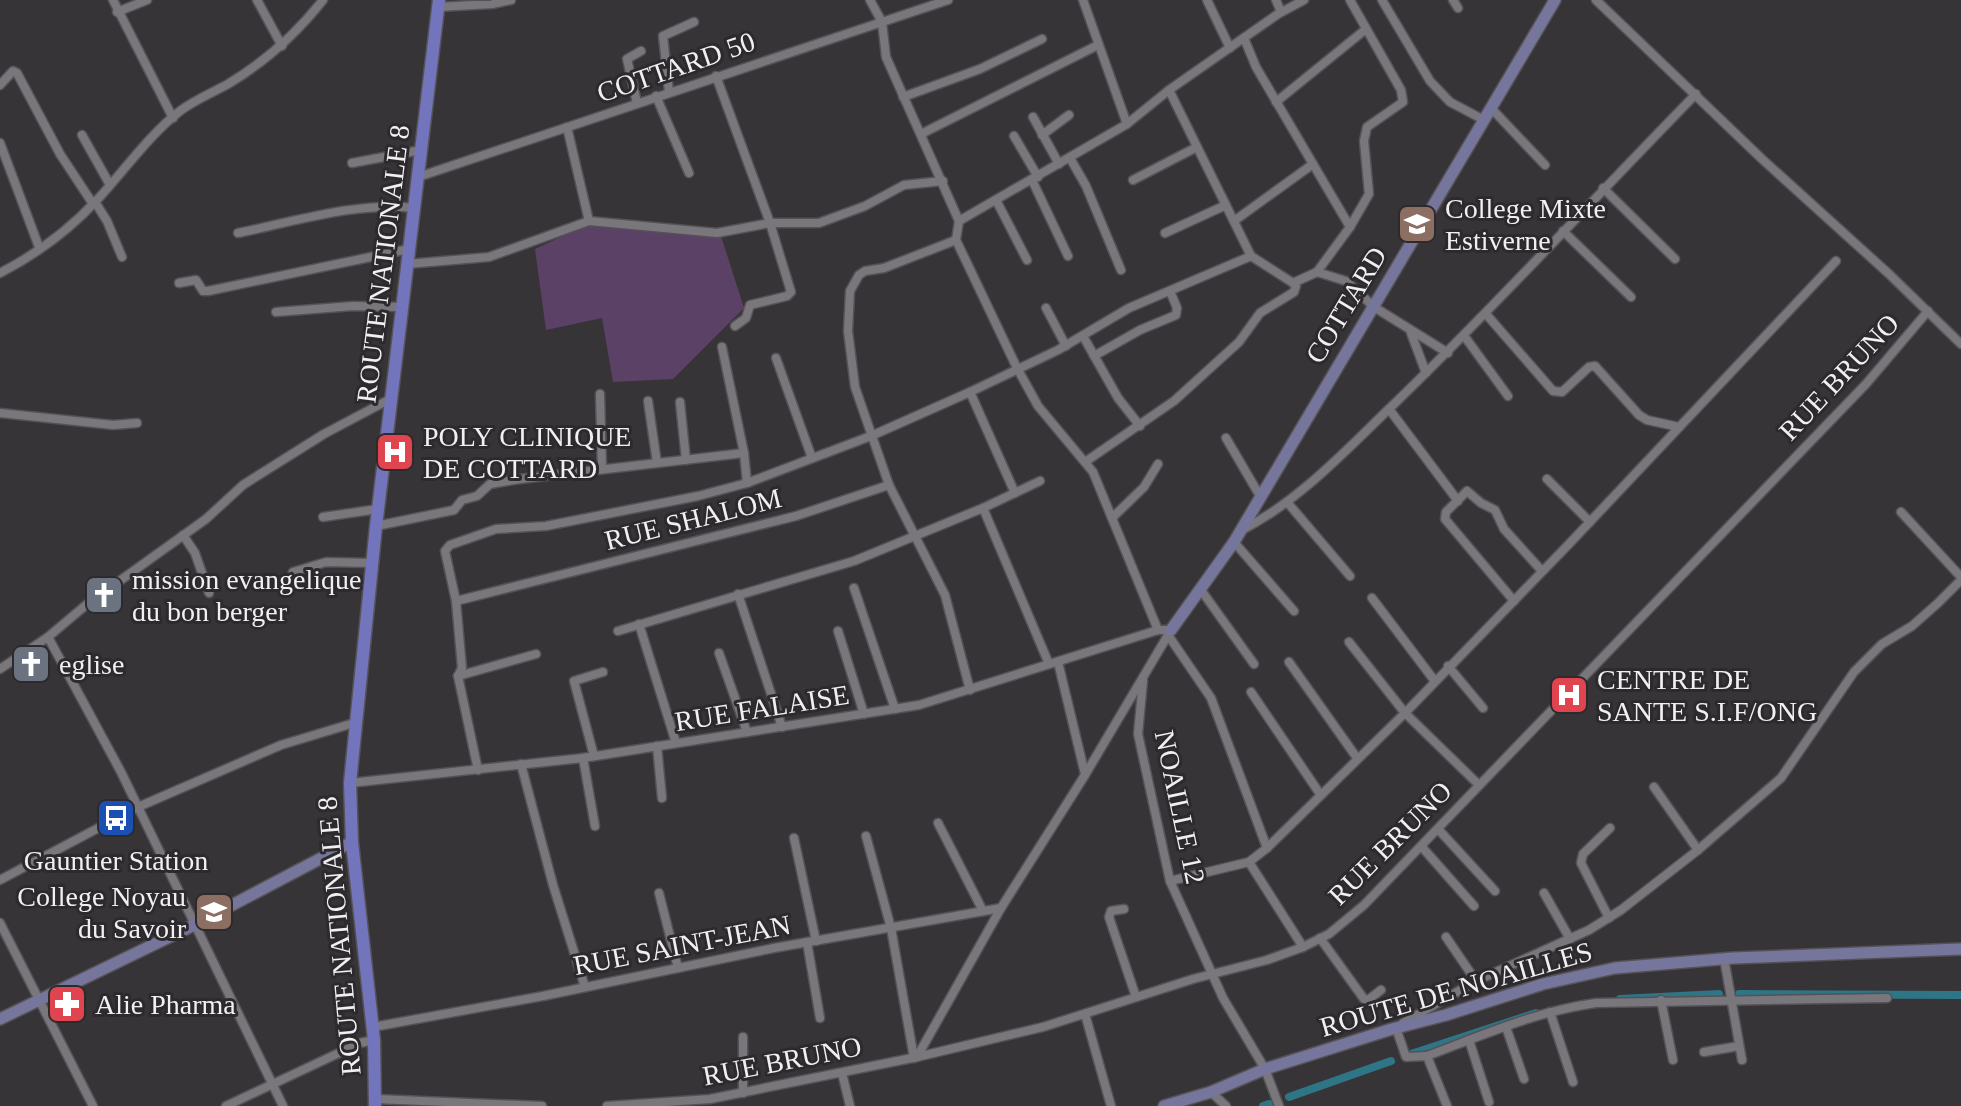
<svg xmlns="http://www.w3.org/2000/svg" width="1961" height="1106" font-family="Georgia,serif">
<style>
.green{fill:#5c4167}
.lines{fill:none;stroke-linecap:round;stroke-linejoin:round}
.canal{stroke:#2e7585;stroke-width:8}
.street-casing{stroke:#555257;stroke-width:11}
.secondary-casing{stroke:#555257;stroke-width:14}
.primary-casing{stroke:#555257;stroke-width:15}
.street{stroke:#7a777c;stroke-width:8}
.secondary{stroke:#76769c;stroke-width:11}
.primary{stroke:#7275bc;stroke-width:12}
.labels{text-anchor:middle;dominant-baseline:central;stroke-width:6;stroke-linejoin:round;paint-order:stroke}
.street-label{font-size:28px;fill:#f1eff2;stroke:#2d2a2e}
.poi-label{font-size:28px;fill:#f1eff2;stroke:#2d2a2e;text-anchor:start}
</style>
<rect width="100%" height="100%" fill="#373438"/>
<path class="green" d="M586 225 721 236 744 308 673 379 613 382 602 318 546 330 535 249Z"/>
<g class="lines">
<g class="canal">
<path d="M1739 994 1961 995"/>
<path d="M1620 999 1719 994"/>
<path d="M1411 1054 1536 1013"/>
<path d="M1289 1097 1391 1061"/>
<path d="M1263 1106 1269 1104"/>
</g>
<g class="street-casing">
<g id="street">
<path d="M113 0 173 118"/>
<path d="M257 0 282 46"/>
<path d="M870 0 882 22 886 57 959 221 956 240 1017 368 1038 406 1093 472 1158 630"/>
<path d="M1083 0 1127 124"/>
<path d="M1207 0 1230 48"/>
<path d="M1276 0 1281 12"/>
<path d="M1382 0 1430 81 1450 102 1484 120"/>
<path d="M1453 0 1458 8"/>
<path d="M1596 0 1762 159 1889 274 1961 344"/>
<path d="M438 7 492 4 511 0"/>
<path d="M117 12 147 0"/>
<path d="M1244 38 1256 67 1350 227"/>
<path d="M716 76 770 223 791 292 787 296 750 305 746 318 735 326"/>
<path d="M0 85 13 71 17 73 60 154 93 204"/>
<path d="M669 92 663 36 694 22"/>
<path d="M656 96 689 173"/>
<path d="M903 97 980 69 1042 39"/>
<path d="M1276 102 1366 29"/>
<path d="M637 103 627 59 641 51"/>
<path d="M1491 108 1545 165"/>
<path d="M1033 117 1059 164"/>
<path d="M567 127 589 221"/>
<path d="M921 134 1098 45"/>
<path d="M82 135 110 185"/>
<path d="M1042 135 1069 115"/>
<path d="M1014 136 1038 177"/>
<path d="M0 143 39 247"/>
<path d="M1070 158 1086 186 1121 270"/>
<path d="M352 163 421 150"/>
<path d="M418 177 948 0"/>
<path d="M1032 180 1068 256"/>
<path d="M1133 180 1197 147"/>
<path d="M1603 188 1675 259"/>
<path d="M996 200 1027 260"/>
<path d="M95 202 107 221 122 257"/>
<path d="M959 221 1127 124 1169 90 1278 14 1304 0"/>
<path d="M1234 221 1313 164"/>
<path d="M1563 231 1631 297"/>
<path d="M238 233C292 222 360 201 414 208"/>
<path d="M1165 233 1226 205"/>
<path d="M407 264 489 257 589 221 717 233 770 223H819L865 206 904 185 943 181"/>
<path d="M1317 272 1350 227 1369 194 1364 141 1367 127 1403 102 1401 90 1350 0"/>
<path d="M0 273C35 255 70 229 97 200 124 171 148 136 180 111 194 100 212 93 228 84 265 62 296 34 323 0"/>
<path d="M179 283 196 280 203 291H208L409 249"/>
<path d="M1293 283 1317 272 1346 281 1374 307 1448 353"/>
<path d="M1046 308 1066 346"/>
<path d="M276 312 353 306 402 307"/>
<path d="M1486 314 1553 391 1562 392 1589 367 1595 366 1639 415 1647 420 1679 427"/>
<path d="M1411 333 1426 373"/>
<path d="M1083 336 1118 398 1140 426"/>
<path d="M1465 337 1508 396"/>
<path d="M722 347 744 453"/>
<path d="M1094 356 1140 330 1176 315 1177 308 1170 291"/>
<path d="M776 358 812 458"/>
<path d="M970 392 1015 493"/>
<path d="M600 394 602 469"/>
<path d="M648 401 657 463"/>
<path d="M680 402 686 460"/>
<path d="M1389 409 1458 501"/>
<path d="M0 413 113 425 137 423"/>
<path d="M1226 438 1260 496"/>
<path d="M1085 462 1174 401 1239 342 1260 313 1294 292 1296 286 1293 283 1251 256"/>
<path d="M1547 479 1590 522"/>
<path d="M1040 481 983 508 1049 664"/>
<path d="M889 485 945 595 970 690"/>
<path d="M1287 502 1350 576"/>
<path d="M1901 512 1961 577"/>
<path d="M323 517 378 509"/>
<path d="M1112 518 1144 487 1158 464"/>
<path d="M376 526 454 510 462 500 477 496 490 484 520 479 744 453 747 483"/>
<path d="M1242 530C1299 501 1345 451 1391 407 1496 306 1594 198 1696 94"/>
<path d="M183 535 195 553 209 593"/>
<path d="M1234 542 1294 611"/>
<path d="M293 572 326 562 372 563"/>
<path d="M854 588 895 709"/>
<path d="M1201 590 1254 664"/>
<path d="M738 594 782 727"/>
<path d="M1372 598 1434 680"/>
<path d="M456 601 796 516 889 485 855 387 848 331 850 291 859 275 865 271 884 268 956 240"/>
<path d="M1514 601 1445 519 1446 512 1467 491 1481 503 1495 510 1504 529 1542 571"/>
<path d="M639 624 676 743"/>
<path d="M618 631 854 561 983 508"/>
<path d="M838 631 864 714"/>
<path d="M1168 635 1211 698 1267 848"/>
<path d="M48 637 121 772 283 1106"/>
<path d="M1349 642 1405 713 1479 785"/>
<path d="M719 653 747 732"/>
<path d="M1058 662 1085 774"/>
<path d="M1289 662 1357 758"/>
<path d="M1448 666 1483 708"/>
<path d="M0 669 48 637 86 605 206 519 243 485 324 434 392 398"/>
<path d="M458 676 536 654"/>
<path d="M1143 681 1138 734 1170 881 1223 998 1265 1069 1279 1106"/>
<path d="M1251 692 1320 794"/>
<path d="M657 746 662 798"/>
<path d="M594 756 574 681 603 672"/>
<path d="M583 758 595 826"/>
<path d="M521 764 553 885 585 987"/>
<path d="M478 770 458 676 462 668 456 601 445 551 450 545 496 529 546 526 698 496 747 483 871 436 970 392 1058 350 1129 308 1251 256 1169 90"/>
<path d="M350 783 583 758 919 705 1158 630H1171"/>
<path d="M1654 787 1698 850"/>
<path d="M938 823 983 911"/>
<path d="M1438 829 1495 891"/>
<path d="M866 836 891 928 914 1058"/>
<path d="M794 838 816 941"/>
<path d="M1421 846 1474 906"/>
<path d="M1249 862 1303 947"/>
<path d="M0 880 138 807 281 745 354 723"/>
<path d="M1170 881 1249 862 1267 848 1405 713 1569 544 1836 261"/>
<path d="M659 893 678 968"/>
<path d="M1544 893 1570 939"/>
<path d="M1124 909 1111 911 1109 917 1136 997"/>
<path d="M1609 918 1581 863 1583 854 1610 828"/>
<path d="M0 923 93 1106"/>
<path d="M1446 937 1476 981"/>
<path d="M1320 938 1364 999 1368 1000 1381 990"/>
<path d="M807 942 820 1018"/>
<path d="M1724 958 1742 1060"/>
<path d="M1661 1000 1673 1060"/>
<path d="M1550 1012 1573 1082"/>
<path d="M1085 1014 1111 1106"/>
<path d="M1403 1023 1476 981 1589 930 1621 910 1698 850 1781 778 1854 672 1882 644 1912 626 1938 603 1961 580"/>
<path d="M373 1027 543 996 774 948 1001 908"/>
<path d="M1506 1027 1524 1079"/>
<path d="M1396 1028 1406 1057 1427 1056 1447 1106"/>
<path d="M1469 1040 1489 1102"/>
<path d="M1704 1052 1739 1046"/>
<path d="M1427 1056C1483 1035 1537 1011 1596 1003L1887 998"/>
<path d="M917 1057 1001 908 1085 775 1171 630"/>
<path d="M842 1073 850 1106"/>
<path d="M1211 1092 1226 1106"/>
<path d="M743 1093V1037"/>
<path d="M376 1099 542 1106"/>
<path d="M226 1106 360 1043 374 1040"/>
<path d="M607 1106 710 1099 917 1057 1043 1027 1193 979 1267 960 1303 947 1329 934 1364 905 1866 384 1928 311"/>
</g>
</g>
<g class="secondary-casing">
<g id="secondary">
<path d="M1171 630 1234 542 1555 0"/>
<path d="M0 1019 194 925 352 842"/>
<path d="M1164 1106 1211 1092 1265 1069 1392 1029 1446 1015 1543 984 1615 968 1733 958 1961 949"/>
</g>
</g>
<g class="primary-casing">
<path id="primary" d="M375 1106 374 1040 352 842 350 783 376 526 439 0"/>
</g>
<use href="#street" class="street"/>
<use href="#secondary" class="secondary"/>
<use href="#primary" class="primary"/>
</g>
<defs>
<g id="school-square" transform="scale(2)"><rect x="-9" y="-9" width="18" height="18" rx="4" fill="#8d6e63" stroke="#2d2a2e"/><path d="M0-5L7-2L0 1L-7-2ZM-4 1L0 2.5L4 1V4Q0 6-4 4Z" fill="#fff"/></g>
<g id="hospital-square" transform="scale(2)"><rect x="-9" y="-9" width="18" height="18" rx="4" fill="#e0444e" stroke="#2d2a2e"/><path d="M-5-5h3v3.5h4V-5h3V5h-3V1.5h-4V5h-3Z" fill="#fff"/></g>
<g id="church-square" transform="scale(2)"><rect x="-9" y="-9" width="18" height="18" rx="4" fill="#6b7280" stroke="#2d2a2e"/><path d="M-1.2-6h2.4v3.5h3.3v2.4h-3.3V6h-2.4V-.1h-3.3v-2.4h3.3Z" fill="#fff"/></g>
<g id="bus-square" transform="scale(2)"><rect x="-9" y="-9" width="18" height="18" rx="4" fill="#1a4fb4" stroke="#2d2a2e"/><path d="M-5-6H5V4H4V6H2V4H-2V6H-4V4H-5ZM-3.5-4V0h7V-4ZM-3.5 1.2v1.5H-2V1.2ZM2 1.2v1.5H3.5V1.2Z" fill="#fff"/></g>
<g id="pharmacy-square" transform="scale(2)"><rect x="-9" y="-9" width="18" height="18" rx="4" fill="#e0444e" stroke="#2d2a2e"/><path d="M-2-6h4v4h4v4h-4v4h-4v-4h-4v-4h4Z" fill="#fff"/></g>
</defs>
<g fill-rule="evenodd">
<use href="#school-square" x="1417" y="224"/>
<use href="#hospital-square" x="395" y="452"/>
<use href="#church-square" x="104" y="595"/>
<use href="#church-square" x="31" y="664"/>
<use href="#hospital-square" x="1569" y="695"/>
<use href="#bus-square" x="116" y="818"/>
<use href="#school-square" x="214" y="912"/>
<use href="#pharmacy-square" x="67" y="1004"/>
</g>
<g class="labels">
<g class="street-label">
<text transform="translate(676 67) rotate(-19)">COTTARD 50</text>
<text transform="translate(383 264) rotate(-83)">ROUTE NATIONALE 8</text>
<text transform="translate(1346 305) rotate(-59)">COTTARD</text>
<text transform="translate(1839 377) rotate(-47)">RUE BRUNO</text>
<text transform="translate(693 519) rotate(-14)">RUE SHALOM</text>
<text transform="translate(762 708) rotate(-9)">RUE FALAISE</text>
<text transform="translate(1180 807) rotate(78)">NOAILLE 12</text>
<text transform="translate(1390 843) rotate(-45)">RUE BRUNO</text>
<text transform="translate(339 936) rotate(-95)">ROUTE NATIONALE 8</text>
<text transform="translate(682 945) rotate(-11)">RUE SAINT-JEAN</text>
<text transform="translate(1456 989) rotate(-16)">ROUTE DE NOAILLES</text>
<text transform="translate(782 1061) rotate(-11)">RUE BRUNO</text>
</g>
<g class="poi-label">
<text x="1445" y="208">College Mixte<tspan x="1445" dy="32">Estiverne</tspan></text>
<text x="423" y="436">POLY CLINIQUE<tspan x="423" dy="32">DE COTTARD</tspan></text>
<text x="132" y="579">mission evangelique<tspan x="132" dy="32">du bon berger</tspan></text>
<text x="59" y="664">eglise</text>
<text x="1597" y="679">CENTRE DE<tspan x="1597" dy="32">SANTE S.I.F/ONG</tspan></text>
<text x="116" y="860" text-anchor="middle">Gauntier Station</text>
<text x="186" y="896" text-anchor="end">College Noyau<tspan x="186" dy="32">du Savoir</tspan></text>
<text x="95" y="1004">Alie Pharma</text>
</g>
</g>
</svg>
